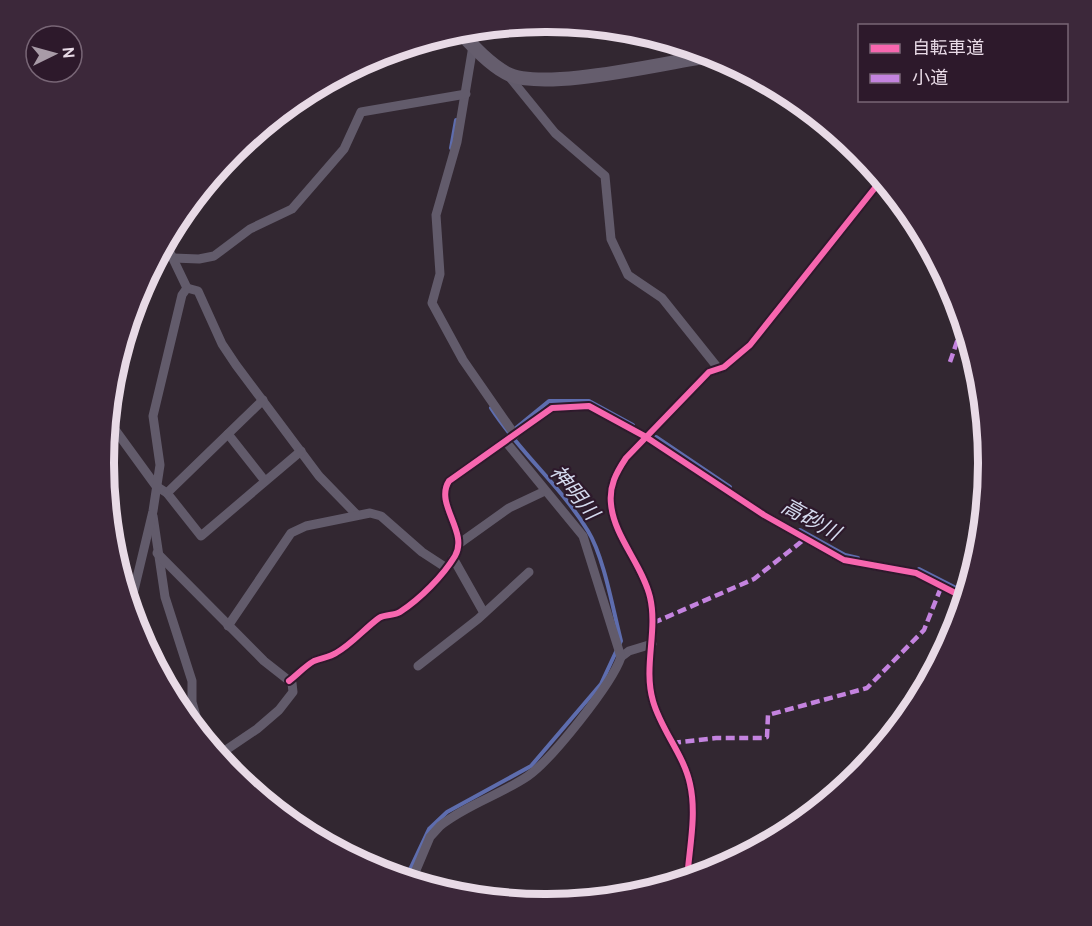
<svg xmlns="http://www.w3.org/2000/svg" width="1092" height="926" font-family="Cabin,'Noto Sans JP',sans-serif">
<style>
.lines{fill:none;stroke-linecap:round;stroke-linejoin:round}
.stream{stroke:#5e6dae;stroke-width:4}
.street{stroke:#625b6b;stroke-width:9}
.secondary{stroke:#655d6d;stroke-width:14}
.quiet{stroke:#c483df;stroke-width:4.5;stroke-dasharray:9 4.5;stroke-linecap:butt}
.cycleway-casing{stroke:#2d192b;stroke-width:10}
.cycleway{stroke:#f766af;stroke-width:6}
.labels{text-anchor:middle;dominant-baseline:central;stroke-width:4.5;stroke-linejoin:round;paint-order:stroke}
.water-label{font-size:21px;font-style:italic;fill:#d4daee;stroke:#2d192b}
.rim{fill:none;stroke:#e8dae6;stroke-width:8}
</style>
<rect width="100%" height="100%" fill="#322731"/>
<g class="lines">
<g class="stream">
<path d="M451 148 456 120"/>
<path d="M516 428 549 401H589L633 425"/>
<path d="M656 437 730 487"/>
<path d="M800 530 845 555 858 558"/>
<path d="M919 569 966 593"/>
<path d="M405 880 429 829 447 812 531 766 601 684 621 641C613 610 604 557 588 531 561 486 519 452 491 408"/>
</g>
<g class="street">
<path d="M473 46 457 142 436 215 440 274 432 303 463 360 515 435"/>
<path d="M507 74 555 133 605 176 611 239 628 275 662 298 718 368"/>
<path d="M173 258 199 259 214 256 250 229 292 209 344 149 361 112 466 94"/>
<path d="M187 288 198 291 222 344 236 365 319 476 356 514"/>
<path d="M108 420 156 486 167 493 201 536 301 451"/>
<path d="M228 434 265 481"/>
<path d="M167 493 263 400"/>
<path d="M153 516 165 597 192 681V702L202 737"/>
<path d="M460 543 509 508 545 491"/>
<path d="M157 553 264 661 292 683 293 692 279 710 257 729 217 756"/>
<path d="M453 558 484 613"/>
<path d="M130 607 153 511 160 465 153 416 182 295 187 288 165 242"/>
<path d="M228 626 291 533 306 526 370 513 381 516 422 552 445 567"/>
<path d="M621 657 629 651 652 644"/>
<path d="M418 666 478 619 529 572"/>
<path d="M289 681C297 675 305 666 314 661 321 658 330 657 336 653 352 644 364 629 379 618 385 614 394 616 400 612 420 599 443 576 455 556 469 532 434 504 449 481L552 408 589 406 646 437 764 515 844 560 916 573 965 598"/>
<path d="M687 880C689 849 697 815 690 784 684 755 661 730 653 701 643 667 658 631 650 597 642 564 614 537 611 504 609 486 616 473 626 458L709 372 724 367 750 345 882 179"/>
<path d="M411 882 430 837 440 826C466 805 500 795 528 776 551 760 612 684 621 657L583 536 506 442"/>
</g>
<path class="secondary" d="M458 30C472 45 488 63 506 73 543 93 671 61 716 55"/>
<g class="quiet">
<path d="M950 362 963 324"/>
<path d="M653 623 754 579 806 538"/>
<path d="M672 743 716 738H763L767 737 768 715 867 688 924 630 942 585"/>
</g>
<g class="cycleway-casing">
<g id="cycleway">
<path d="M289 681C297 675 305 666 314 661 321 658 330 657 336 653 352 644 364 629 379 618 385 614 394 616 400 612 420 599 443 576 455 556 469 532 434 504 449 481L552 408 589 406 646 437 764 515 844 560 916 573 965 598"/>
<path d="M687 880C689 849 697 815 690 784 684 755 661 730 653 701 643 667 658 631 650 597 642 564 614 537 611 504 609 486 616 473 626 458L709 372 724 367 750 345 882 179"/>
</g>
</g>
<use href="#cycleway" class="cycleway"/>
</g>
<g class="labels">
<g class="water-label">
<text transform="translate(575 492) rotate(51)">神明川</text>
<text transform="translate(811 519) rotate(29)">高砂川</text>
</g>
</g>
<path d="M0 0H1092V926H0ZM545 32H547A431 431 0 0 1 978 463V463A431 431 0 0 1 547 894H545A431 431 0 0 1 114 463V463A431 431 0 0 1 545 32Z" fill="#3c283a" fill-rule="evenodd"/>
<path class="rim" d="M545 32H547A431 431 0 0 1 978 463V463A431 431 0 0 1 547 894H545A431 431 0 0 1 114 463V463A431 431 0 0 1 545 32Z"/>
<rect x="858" y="24" width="210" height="78" fill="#2d192b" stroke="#786676" stroke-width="1.5"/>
<rect x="870" y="44" width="30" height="9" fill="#f766af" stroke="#786676" stroke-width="1.5"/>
<text x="912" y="54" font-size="18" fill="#e8dae6">自転車道</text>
<rect x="870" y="74" width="30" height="9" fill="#c483df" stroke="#786676" stroke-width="1.5"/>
<text x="912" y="84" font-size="18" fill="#e8dae6">小道</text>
<g transform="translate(54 54) rotate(85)"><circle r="28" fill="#2d192b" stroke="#786676" stroke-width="1.5"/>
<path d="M0-4.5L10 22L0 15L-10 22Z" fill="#a89ba7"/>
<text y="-9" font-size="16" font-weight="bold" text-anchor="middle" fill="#e8dae6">N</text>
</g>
</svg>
